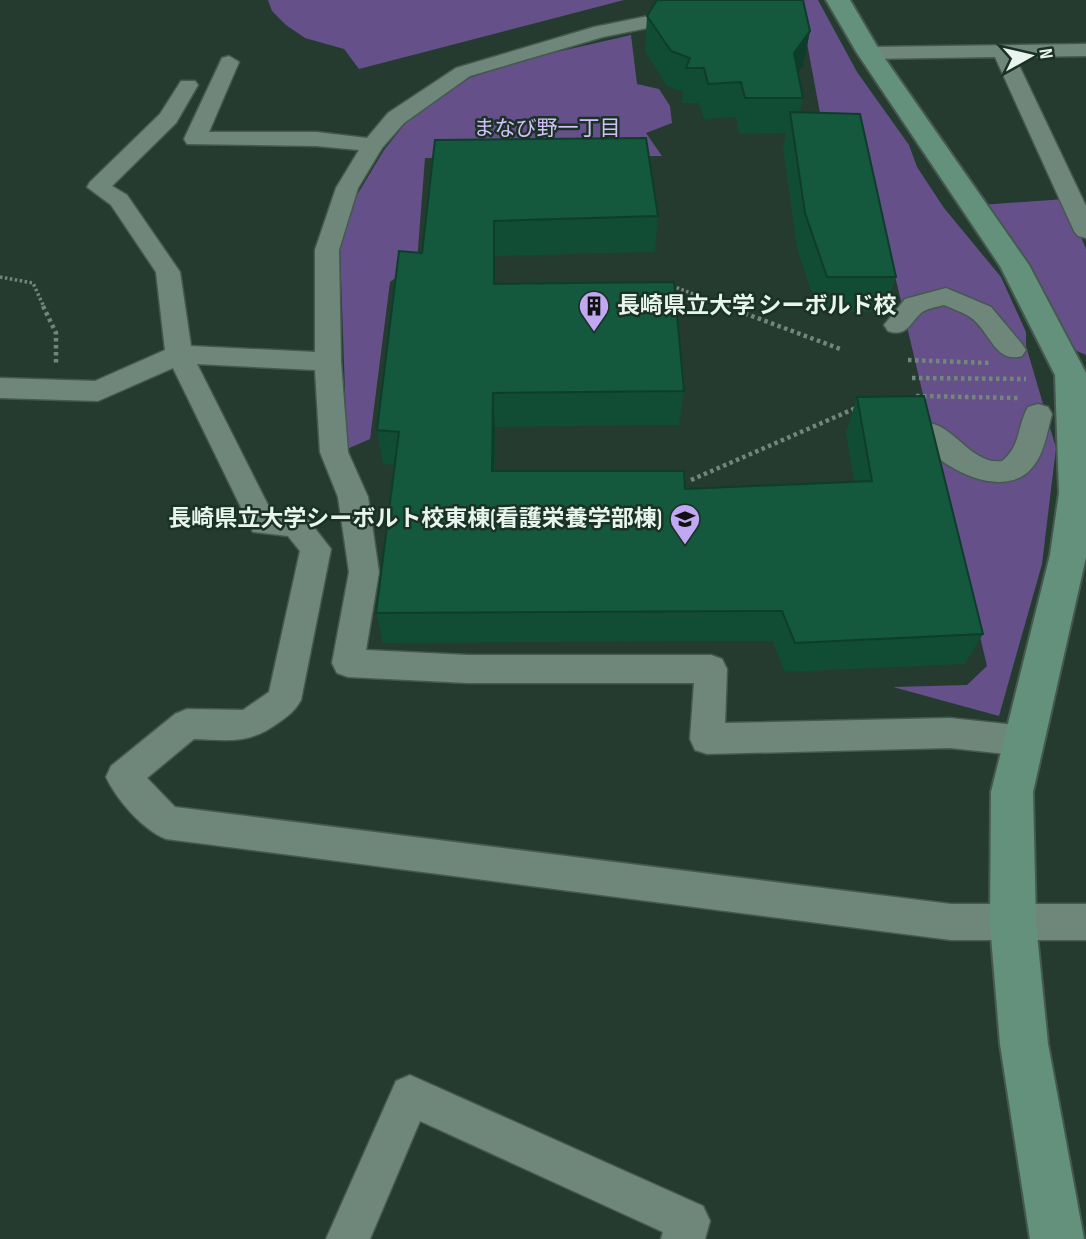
<svg xmlns="http://www.w3.org/2000/svg" width="1086" height="1239" font-family="'Sofia Sans Condensed','Noto Sans JP',sans-serif">
<style>
.green{fill:#65508a}
.lines{fill:none;stroke-linecap:round;stroke-linejoin:round}
.street-casing{stroke:#465950;stroke-width:3}
.secondary-casing{stroke:#465950;stroke-width:4}
.path-far1{stroke:#73867c;stroke-width:3.5;stroke-dasharray:2.5 2.5;stroke-linecap:butt}
.path{stroke:#73867c;stroke-width:4.5;stroke-dasharray:3.5 3.5;stroke-linecap:butt}
.street{fill:#6f877a;fill-rule:evenodd}
.secondary{fill:#63917c;fill-rule:evenodd}
.wall{fill:#114c34}
.shaded-wall{fill:#0e3e2b}
.building{fill:#14583d;stroke:#0e3e2b;stroke-width:2}
.labels{text-anchor:middle;dominant-baseline:central;stroke-width:5;stroke-linejoin:round;paint-order:stroke}
.far-neighbourhood-label{font-size:21px;fill:#d1bff7;stroke:#1b3126}
.poi-label{font-size:23px;font-weight:bold;fill:#e8f5ee;stroke:#1b3126;text-anchor:start}
</style>
<rect width="100%" height="100%" fill="#253b30"/>
<g class="green">
<path d="M268 0H624L359 69 344 49 305 38 286 25 272 11Z"/>
<path d="M799 0H818L857 72 909 145 917 167 944 208 1001 277 1026 332V346L1056 448 1042 564 999 716 893 687 967 685 987 666 892 263 867 143 820 113Z"/>
<path d="M631 35 637 84 659 89 670 106 672 123 646 133 662 156 425 158 417 262 390 282 370 439 347 449 340 248 357 195 384 150 408 120 469 78 535 57Z"/>
<path d="M1065 199 1086 249V355L1063 345 980 205Z"/>
</g>
<g class="lines">
<g class="street-casing">
<g id="street">
<path d="M727 0H766L756 6 603 37 470 76 404 123 382 148 358 188 339 250 341 362 348 452 368 497 379 572 366 650 468 655H711L722 659 727 669 725 723 950 718 1024 726 1036 730 1041 741 1036 752 1024 756 950 748 707 754 695 750 690 739 694 683H468L348 677 337 673 332 663 349 572 338 497 320 452 315 370 197 364 272 513 306 517 331 549 301 700C295 711 288 716 278 723 248 745 228 740 194 739L147 778 175 807 951 904H1086V940H951L166 839C143 830 116 799 106 777L111 766 175 714 187 709 243 710 269 692 300 551 288 536 253 532 173 368 98 401 0 398V378L95 381 165 350 156 272 111 205 87 187 90 182 160 114 181 81H195L198 85 176 123 112 186 127 195 180 272 191 346 315 352V250L336 188 359 150 316 146 187 144 184 139 222 58 229 56 239 62 209 132H316L367 138 388 113 456 68 594 27Z"/>
<path d="M1086 44V56L1015 57 1086 206V238L1078 236 1074 231 995 57 869 59 859 53 869 47Z"/>
<path d="M946 288 991 307 1022 344 1026 350 1022 356C997 364 990 334 974 320 966 313 953 309 944 305 937 307 927 308 921 313 909 324 907 337 888 331L884 325 905 299Z"/>
<path d="M1038 404 1048 407 1052 414C1047 433 1044 456 1030 470 998 502 931 463 913 431L917 424C950 414 968 466 1002 461 1021 446 1017 426 1028 407Z"/>
<path d="M410 1075 703 1206 710 1221 705 1239H661L663 1232 420 1121 370 1239H326L396 1081Z"/>
</g>
</g>
<g class="secondary-casing">
<path id="secondary" d="M826 0H850L881 53 1029 265 1086 373V557L1033 792 1036 924 1048 1044 1084 1239H1030L1000 1044 990 924 991 792 1050 555 1059 493 1055 375 1000 266 857 53Z"/>
</g>
<g class="path-far1">
<path d="M0 277 33 283 44 307"/>
<path d="M672 286 729 307"/>
</g>
<g class="path">
<path d="M43 306 56 333V364"/>
<path d="M725 306 843 350"/>
<path d="M908 360 991 363"/>
<path d="M912 378 1026 379"/>
<path d="M916 396 1019 398"/>
<path d="M691 480 856 408"/>
</g>
<use href="#street" class="street"/>
<use href="#secondary" class="secondary"/>
</g>
<g class="wall">
<path d="M647 16 810 31 803 66 798 73 803 98 800 113 896 277 884 312H818L797 248 783 148 786 133 739 134 736 117 704 119 699 103H682L683 92 667 86 645 51Z"/>
<path d="M435 140 658 216 655 252 495 256V284L684 391 679 425 495 427V471L685 489 854 481 846 432 857 397 983 634 965 664 785 672 772 641 383 643 376 613 395 465 383 464 377 430 422 253Z"/>
</g>
<g class="shaded-wall">
<path d="M810 31 803 66 787 88 794 53Z"/>
<path d="M494 221 495 256V319L494 284Z"/>
<path d="M493 393 495 427 494 505 492 471Z"/>
</g>
<g class="building">
<path d="M657 0H803L810 31 794 53 803 98H745L741 82 708 84 704 68H686L690 58 671 51 647 16Z"/>
<path d="M790 112 860 114 896 277H827L805 213Z"/>
<path d="M646 138 658 216 494 221V284L674 282 684 391 493 393 492 471H684L685 489 872 481 857 397 924 396 983 634 795 643 782 611 376 613 399 432 377 430 399 251 422 253 435 140Z"/>
</g>
<defs>
<g id="building-pin" transform="scale(1.575)"><path d="M0 17L-7.5 6A9.5 9.5 0 1 1 7.5 6Z" fill="#c1a8f3" stroke="#1b3126"/><path d="M-4-6H4V6H1V3H-1V6H-4ZM-2.5-4.3h1.7v1.8h-1.7ZM.8-4.3h1.7v1.8H.8ZM-2.5-1h1.7V.8h-1.7ZM.8-1h1.7V.8H.8Z" fill="#111"/></g>
<g id="university-pin" transform="scale(1.575)"><path d="M0 17L-7.5 6A9.5 9.5 0 1 1 7.5 6Z" fill="#c1a8f3" stroke="#1b3126"/><path d="M0-5L7-2L0 1L-7-2ZM-4 1L0 2.5L4 1V4Q0 6-4 4Z" fill="#111"/></g>
</defs>
<g fill-rule="evenodd">
<use href="#building-pin" x="594" y="306"/>
<use href="#university-pin" x="685" y="519"/>
</g>
<g class="labels">
<g class="far-neighbourhood-label">
<text x="547" y="128">まなび野一丁目</text>
</g>
<g class="poi-label">
<text x="617" y="306">長崎県立大学 シーボルド校</text>
<text x="662" y="519" text-anchor="end">長崎県立大学シーボルト校東棟(看護栄養学部棟)</text>
</g>
</g>
<g transform="translate(1030 56) rotate(82)" stroke="#1b3126" stroke-width="5" paint-order="stroke">
<path d="M0-5L12 26L0 18L-12 26Z" fill="#e8f5ee"/>
<text y="-10" font-size="19" font-weight="bold" text-anchor="middle" fill="#e8f5ee">N</text>
</g>
</svg>
